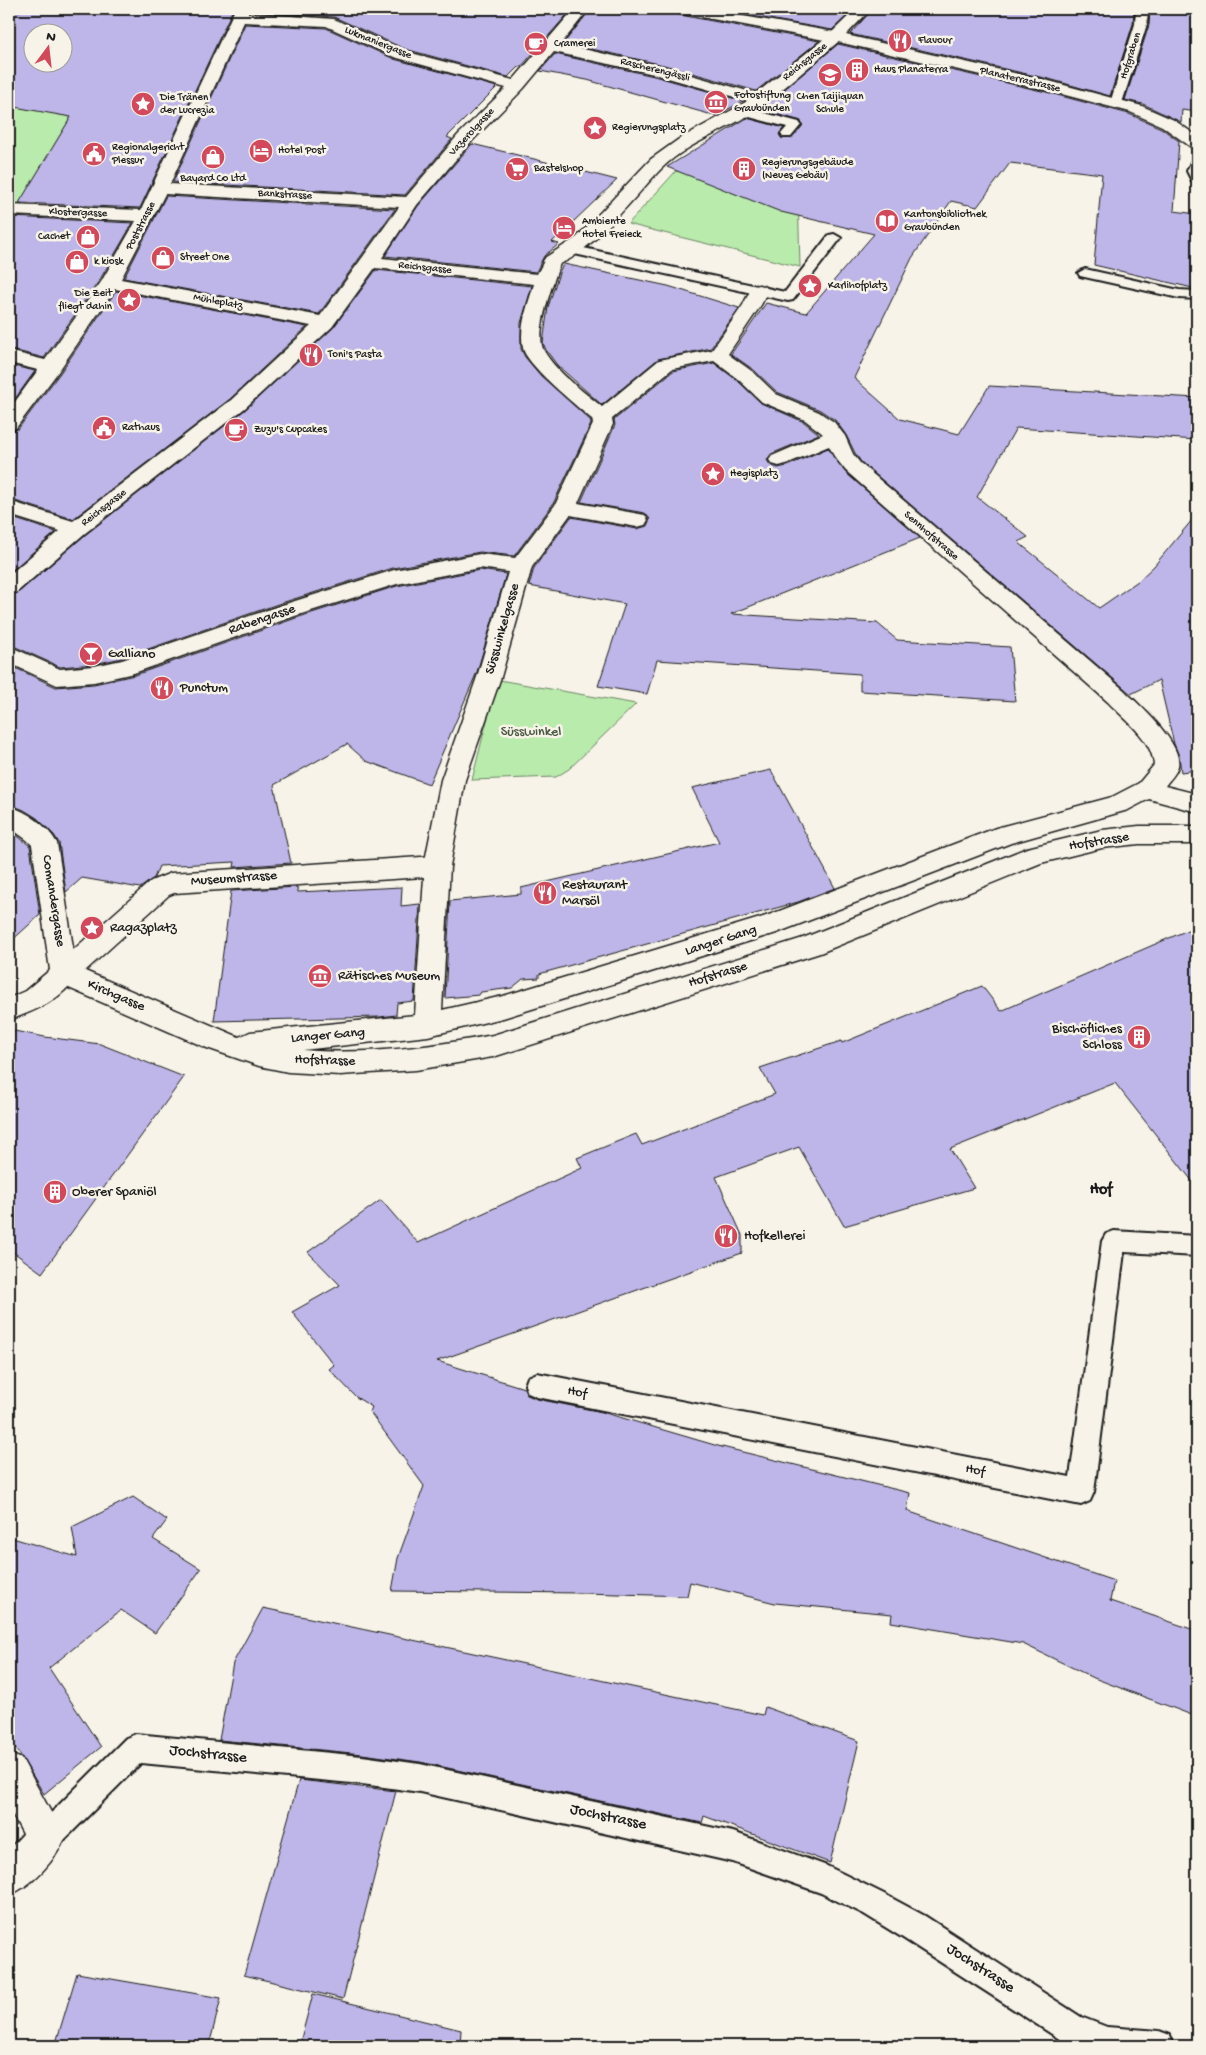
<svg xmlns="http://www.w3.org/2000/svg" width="1206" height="2055" font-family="'Gochi Hand',sans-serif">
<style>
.green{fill:#b9ebac;stroke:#6a8464}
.building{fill:#beb6e8;stroke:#1c1c1c;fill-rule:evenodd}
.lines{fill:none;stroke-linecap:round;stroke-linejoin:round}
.service-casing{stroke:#1c1c1c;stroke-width:4}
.pedestrian-casing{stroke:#1c1c1c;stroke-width:3}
.minor-casing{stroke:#1c1c1c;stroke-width:3}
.service{fill:#f7f3e8;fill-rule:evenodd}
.pedestrian{fill:#f7f3e8;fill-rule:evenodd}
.minor{fill:#f7f3e8;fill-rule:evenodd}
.labels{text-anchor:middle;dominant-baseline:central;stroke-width:5;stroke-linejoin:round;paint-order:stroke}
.far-poi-label{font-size:11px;fill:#1c1c1c;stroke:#f7f3e8;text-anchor:start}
.far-street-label{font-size:11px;fill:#1c1c1c;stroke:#f7f3e8}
.street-label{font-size:14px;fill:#1c1c1c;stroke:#f7f3e8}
.poi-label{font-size:14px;fill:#1c1c1c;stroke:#f7f3e8;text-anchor:start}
.park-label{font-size:14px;fill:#4b5a47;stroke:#f7f3e8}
.quarter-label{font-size:16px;font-weight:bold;fill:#1c1c1c;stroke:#f7f3e8}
.near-street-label{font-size:16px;fill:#1c1c1c;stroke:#f7f3e8}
</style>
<rect width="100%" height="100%" fill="#f7f3e8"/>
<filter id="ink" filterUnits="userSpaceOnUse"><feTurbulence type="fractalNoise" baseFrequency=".02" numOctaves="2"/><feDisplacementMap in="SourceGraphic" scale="10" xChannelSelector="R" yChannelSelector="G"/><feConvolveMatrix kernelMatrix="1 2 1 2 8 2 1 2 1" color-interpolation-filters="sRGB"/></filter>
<g filter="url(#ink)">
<g class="green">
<path d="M9 104 71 117 18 206 9 205Z"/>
<path d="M676 171 798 193 800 267 628 224Z"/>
<path d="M499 680 636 704 569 769 556 777 472 780 488 716Z"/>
</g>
<g class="building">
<path d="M27 9H233L140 208 19 203 71 117 9 106V14ZM32 32H62V62H32Z"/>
<path d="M251 9H572L521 67H518L508 77 405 49 334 17 250 11Z"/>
<path d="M591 9H671L675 14 819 41 756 91 664 65 564 43Z"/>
<path d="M712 9H854L832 30Z"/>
<path d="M873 9H1134L1133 24 1110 96 1049 79 850 34Z"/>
<path d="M1150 9H1197V112L1182 110 1181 122 1143 104 1125 100 1149 25Z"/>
<path d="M245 24 326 28 394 59 497 87 447 137 452 139 405 195 173 182Z"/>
<path d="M838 44 1046 92 1129 114 1161 128 1179 141 1174 211 1197 214V289L1094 265 1102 174 1010 163 977 207 951 201 912 258 854 378 900 419 959 434 989 386 1197 398V440L1016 428 977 497 1028 537 1018 542 1099 608 1138 581 1154 566 1197 514V770L1181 772 1179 756 1174 744 1159 680 1131 694 861 462 855 453 846 435 835 420 820 410 777 392 754 370 731 354 766 303 806 313 874 234 781 212 667 167 747 118 784 128 779 134 781 138H792L802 126 801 121 760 110Z"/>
<path d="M555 54 654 76 743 101 716 116 587 80 540 71Z"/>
<path d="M472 144 534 159 617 180 552 242 559 244 544 256 536 272 385 256 418 206Z"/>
<path d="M166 196 395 209 319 314 124 278Z"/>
<path d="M10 217 133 223 99 281 44 358 9 349V220Z"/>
<path d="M564 264 668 286 739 308 711 348 658 359 602 405 557 365 546 350 543 343 548 307 560 270Z"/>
<path d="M376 270 532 286 521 323V349L525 357 541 376 590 420 591 424 553 504 514 556 480 552 393 568 278 604 122 658 94 664 60 667 9 644V596L18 593 85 535 246 409 333 328Z"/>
<path d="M116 291 307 327 230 399 73 519 9 499V432L18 429 60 373Z"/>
<path d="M714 363 738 381 761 403 804 422 819 434 771 454 767 460 770 465 778 468 787 466 828 448 845 472 920 538 731 614 877 623 897 640 1010 647 1015 701 860 691V674L657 660 647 694 598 686 625 604 529 586 534 568 571 517 637 529 647 526 650 519 645 513 581 502 615 425 614 420 673 371Z"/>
<path d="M9 365 35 371 9 407Z"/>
<path d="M9 517 56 532 9 573Z"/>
<path d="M480 570 506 574 477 672 429 784 366 761 347 744 274 785 291 863 234 867 235 862 159 866 154 878 140 888 82 878 66 892 59 843 54 835 37 818 24 810 9 804V665L56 687 94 684 135 675 296 618 397 586Z"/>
<path d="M771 770 835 888 798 902 539 974V978L523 979 512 988 481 992 479 995 445 998 450 901 521 894V888L719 842 692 788Z"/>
<path d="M9 829 30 846 40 915 9 943Z"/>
<path d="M297 887 298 892 402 887 401 906 420 904 414 1001 397 1003 396 1015 380 1017 214 1021 231 891Z"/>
<path d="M1197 926V1187L1115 1083 950 1149 974 1188 844 1226 799 1147 716 1177 742 1235V1253L437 1361 524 1388 527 1395 537 1399 602 1412 718 1446 910 1493 907 1511 1114 1581 1110 1601 1197 1631V1717L1094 1678 1023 1644 891 1622 892 1614 775 1603 690 1582 687 1596 583 1593 392 1591 398 1558 424 1486 370 1412 372 1407 356 1397 329 1369 334 1365 292 1312 340 1285 308 1252 381 1200 418 1243 582 1168 577 1158 636 1134 642 1145 775 1094 760 1068 841 1041 842 1043 982 986 1001 1011Z"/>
<path d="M9 1030 45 1037 100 1044 184 1077 42 1273 9 1249Z"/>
<path d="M133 1497 167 1520 153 1539 201 1569 155 1633 121 1610 49 1668 101 1747 44 1794 9 1737V1537L77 1557 72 1527Z"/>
<path d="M263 1608 763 1715 765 1707 859 1741 830 1863 704 1816 702 1823 420 1762 362 1754 219 1740 233 1663Z"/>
<path d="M299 1780 396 1791 343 1999 244 1975Z"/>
<path d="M77 1973 221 1998 209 2046H55Z"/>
<path d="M313 1994 461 2030 460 2046H299Z"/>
</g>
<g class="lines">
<g class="service-casing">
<g id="service">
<path d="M1136 9H1148L1147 24 1122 103 1116 107 1110 103 1135 24Z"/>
<path d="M742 107 799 122 801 125 791 137H783L781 134 787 127 738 114 736 111 738 108Z"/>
<path d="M1197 159V182L1192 181 1187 171 1192 160Z"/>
<path d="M834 234 841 238 793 300 788 301 570 253 563 249 570 245 785 292 829 235Z"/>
<path d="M1085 269 1179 290 1197 291V299L1179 298 1080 276 1078 273Z"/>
<path d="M1114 1231 1197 1236V1256L1124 1252 1094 1492 1090 1501 1081 1505 537 1397 528 1393 525 1385 528 1377 537 1373 1070 1477 1102 1241 1106 1234Z"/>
<path d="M136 1734 362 1756 420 1764 733 1832 827 1866 884 1894 925 1916 1081 2017 1107 2027 1159 2031 1170 2035 1174 2046H1077L1061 2040 903 1938 864 1914 821 1893 733 1862 420 1792 362 1784 141 1763 56 1848 46 1852 36 1848 32 1838 36 1828 126 1738Z"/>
</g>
</g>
<g class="pedestrian-casing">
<g id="pedestrian">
<path d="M235 9H249L248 13 334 19 404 51 513 80 574 9H589L561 44 663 67 765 96 767 99 765 102 759 104 654 74 554 52 523 89 470 143 417 205 382 258 537 274 546 257 552 256 558 257 561 261C554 279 534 334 544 351 557 373 582 390 602 407L659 360 712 350 743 305 752 287 759 285 766 287 768 291 761 305 728 354 753 372 776 394 819 412 834 422 845 436 853 454 860 463 1124 690C1139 705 1183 743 1178 766 1177 773 1169 780 1165 786L1197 794V812L1149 799 1128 810 1011 843 779 932 770 935 761 932 757 925 761 918 996 828 1112 797 1139 783 1154 765C1152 739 1125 720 1108 702L846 471 834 456 829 446 786 464 779 466 772 464 769 460 772 456 823 434 805 420 762 402 739 380 714 361 672 369 612 419 613 424 578 503 645 515 648 520 645 525 637 527 570 515 532 567 501 677 465 780 450 866 446 873 437 876 428 873 424 866 441 780 477 677 508 572 480 568 397 584 295 616 134 673 94 682 57 685 9 663V646L60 669 94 666 122 660 279 606 394 570 480 554 515 558 555 505 593 424 592 419C578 407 526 365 523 348 519 326 528 305 534 284L375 268 332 327 245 408 84 534 17 592 9 594V575L60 531 9 515V501L73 521 231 400 311 326 115 289 58 372 16 428 9 430V410L38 370 9 363V351L45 360 101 282 136 221 9 215V205L141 210ZM244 22 326 26 394 57 506 88 458 135 406 197 170 184ZM165 194 399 207 320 316 121 279Z"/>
<path d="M673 9H703L835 32 840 34 843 37 840 40 835 42 680 13 675 12Z"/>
<path d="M9 806C28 812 47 825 57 843L77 974C64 999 35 1011 9 1020V998L25 991 50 970 32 845 27 840 9 827Z"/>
</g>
</g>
<g class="minor-casing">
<g id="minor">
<path d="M856 9H871L846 35 1049 81 1142 106 1174 120 1197 136V148L1191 147 1162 126 1130 112 1046 90 838 42C811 65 784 89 756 110 726 131 689 142 662 168 640 189 577 273 546 265L543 261 546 257 577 237 651 159 679 139 743 104 830 34Z"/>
<path d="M1139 826H1197V844H1139L1102 848 1041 863 820 953 493 1057 416 1070 340 1075 288 1072 259 1066 207 1048 55 982 51 974 55 966 151 881 171 873 437 856 446 859 450 866 442 1010 503 996 770 915 779 918 783 925 779 932 503 1018 428 1036 303 1050C367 1055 430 1047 493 1035L803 938 1027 848 1102 830ZM424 877 415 1015 250 1032 239 1037 85 971 169 895 174 893Z"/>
<path d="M9 1754 22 1759 65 1838C55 1861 32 1886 9 1895V1849L23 1834 9 1808Z"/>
</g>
</g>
<use href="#service" class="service"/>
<use href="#pedestrian" class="pedestrian"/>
<use href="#minor" class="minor"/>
</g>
</g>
<defs>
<g id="restaurant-disc" transform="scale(1.25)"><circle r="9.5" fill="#d1495b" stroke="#f7f3e8"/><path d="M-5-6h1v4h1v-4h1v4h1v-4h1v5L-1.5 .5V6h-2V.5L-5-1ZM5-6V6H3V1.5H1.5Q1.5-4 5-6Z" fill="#fff"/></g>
<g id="cafe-disc" transform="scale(1.25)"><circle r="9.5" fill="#d1495b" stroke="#f7f3e8"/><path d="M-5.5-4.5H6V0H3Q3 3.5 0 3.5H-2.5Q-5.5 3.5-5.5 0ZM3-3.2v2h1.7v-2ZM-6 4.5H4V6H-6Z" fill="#fff"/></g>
<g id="building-disc" transform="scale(1.25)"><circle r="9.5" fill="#d1495b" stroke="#f7f3e8"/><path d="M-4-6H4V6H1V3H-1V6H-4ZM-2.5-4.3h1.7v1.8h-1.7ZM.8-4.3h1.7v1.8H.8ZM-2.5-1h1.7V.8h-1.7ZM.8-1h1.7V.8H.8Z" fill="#fff"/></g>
<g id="school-disc" transform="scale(1.25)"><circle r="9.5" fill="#d1495b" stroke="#f7f3e8"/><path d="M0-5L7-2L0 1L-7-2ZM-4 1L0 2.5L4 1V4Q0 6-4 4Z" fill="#fff"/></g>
<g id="museum-disc" transform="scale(1.25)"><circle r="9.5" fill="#d1495b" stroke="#f7f3e8"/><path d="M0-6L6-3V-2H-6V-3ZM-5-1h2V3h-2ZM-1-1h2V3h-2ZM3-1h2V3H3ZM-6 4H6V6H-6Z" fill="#fff"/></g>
<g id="sight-disc" transform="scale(1.25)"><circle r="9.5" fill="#d1495b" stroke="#f7f3e8"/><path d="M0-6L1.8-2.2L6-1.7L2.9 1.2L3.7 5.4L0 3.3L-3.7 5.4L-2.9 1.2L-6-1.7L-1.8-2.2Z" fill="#fff"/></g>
<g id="hotel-disc" transform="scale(1.25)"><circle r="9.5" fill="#d1495b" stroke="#f7f3e8"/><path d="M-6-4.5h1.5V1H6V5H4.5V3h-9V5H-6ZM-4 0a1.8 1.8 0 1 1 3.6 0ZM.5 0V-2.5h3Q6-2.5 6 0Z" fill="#fff"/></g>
<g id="civic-disc" transform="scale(1.25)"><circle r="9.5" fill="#d1495b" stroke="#f7f3e8"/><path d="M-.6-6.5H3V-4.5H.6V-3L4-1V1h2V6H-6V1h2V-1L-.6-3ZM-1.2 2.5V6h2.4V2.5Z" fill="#fff"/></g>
<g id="shop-disc" transform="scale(1.25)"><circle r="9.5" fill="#d1495b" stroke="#f7f3e8"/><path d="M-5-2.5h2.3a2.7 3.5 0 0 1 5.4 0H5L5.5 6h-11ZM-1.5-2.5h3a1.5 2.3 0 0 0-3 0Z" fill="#fff"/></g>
<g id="supermarket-disc" transform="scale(1.25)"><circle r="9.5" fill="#d1495b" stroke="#f7f3e8"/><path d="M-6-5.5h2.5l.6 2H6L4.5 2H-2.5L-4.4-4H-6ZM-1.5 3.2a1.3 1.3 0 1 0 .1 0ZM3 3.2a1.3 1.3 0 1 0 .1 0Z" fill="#fff"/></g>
<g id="library-disc" transform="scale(1.25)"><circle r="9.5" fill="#d1495b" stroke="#f7f3e8"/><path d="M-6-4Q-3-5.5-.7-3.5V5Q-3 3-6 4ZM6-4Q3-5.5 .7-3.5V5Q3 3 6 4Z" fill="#fff"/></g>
<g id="bar-disc" transform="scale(1.25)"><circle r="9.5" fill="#d1495b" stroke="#f7f3e8"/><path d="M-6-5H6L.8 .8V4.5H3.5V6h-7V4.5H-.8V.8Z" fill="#fff"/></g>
</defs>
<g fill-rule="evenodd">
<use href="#restaurant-disc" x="900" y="41"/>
<use href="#cafe-disc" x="536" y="44"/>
<use href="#building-disc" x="857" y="70"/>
<use href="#school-disc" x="830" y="75"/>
<use href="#museum-disc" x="716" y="102"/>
<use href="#sight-disc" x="143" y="104"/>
<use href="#sight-disc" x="595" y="128"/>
<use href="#hotel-disc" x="261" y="151"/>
<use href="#civic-disc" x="94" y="154"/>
<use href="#shop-disc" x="213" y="157"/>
<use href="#supermarket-disc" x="517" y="169"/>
<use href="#building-disc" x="744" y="169"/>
<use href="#library-disc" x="887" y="221"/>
<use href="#hotel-disc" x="564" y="228"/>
<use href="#shop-disc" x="88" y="237"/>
<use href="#shop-disc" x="163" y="258"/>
<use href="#shop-disc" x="77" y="262"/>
<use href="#sight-disc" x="810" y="286"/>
<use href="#sight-disc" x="129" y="300"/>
<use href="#restaurant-disc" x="311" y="355"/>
<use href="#civic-disc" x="104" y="428"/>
<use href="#cafe-disc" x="236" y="430"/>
<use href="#sight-disc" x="713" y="474"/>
<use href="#bar-disc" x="91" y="654"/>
<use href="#restaurant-disc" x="162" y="688"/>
<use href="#restaurant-disc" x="545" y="893"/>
<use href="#sight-disc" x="92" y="928"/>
<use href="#museum-disc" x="320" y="976"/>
<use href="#building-disc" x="1139" y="1037"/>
<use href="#building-disc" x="55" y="1192"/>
<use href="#restaurant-disc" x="726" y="1236"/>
</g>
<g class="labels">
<g class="far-poi-label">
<text x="918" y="41">Flavour</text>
<text x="554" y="44">Cramerei</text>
<text x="874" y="70">Haus Planaterra</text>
<text x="734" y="96">Fotostiftung<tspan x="734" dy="13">Graubünden</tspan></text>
<text x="830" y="97" text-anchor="middle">Chen Taijiquan<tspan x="830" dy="13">Schule</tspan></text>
<text x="160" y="98">Die Tränen<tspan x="160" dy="13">der Lucrezia</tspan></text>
<text x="612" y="128">Regierungsplatz</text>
<text x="112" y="148">Regionalgericht<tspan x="112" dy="13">Plessur</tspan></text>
<text x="278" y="151">Hotel Post</text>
<text x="762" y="163">Regierungsgebäude<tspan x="762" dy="13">(Neues Gebäu)</tspan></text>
<text x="534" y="169">Bastelshop</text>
<text x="213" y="179" text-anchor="middle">Bayard Co Ltd</text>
<text x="904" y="215">Kantonsbibliothek<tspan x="904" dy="13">Graubünden</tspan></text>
<text x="582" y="222">Ambiente<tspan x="582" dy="13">Hotel Freieck</tspan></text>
<text x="70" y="237" text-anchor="end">Cachet</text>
<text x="180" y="258">Street One</text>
<text x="94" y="262">k kiosk</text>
<text x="828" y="286">Karlihofplatz</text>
<text x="112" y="294" text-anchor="end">Die Zeit<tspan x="112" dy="13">fliegt dahin</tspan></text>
<text x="328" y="355">Toni's Pasta</text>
<text x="122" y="428">Rathaus</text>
<text x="254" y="430">Zuzu's Cupcakes</text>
<text x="730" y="474">Hegisplatz</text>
</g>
<g class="far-street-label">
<text transform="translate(378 43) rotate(22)">Lukmaniergasse</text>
<text transform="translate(1131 56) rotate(-72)">Hofgraben</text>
<text transform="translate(805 62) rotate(-39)">Reichsgasse</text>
<text transform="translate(655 70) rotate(14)">Rascherengässli</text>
<text transform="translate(1020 80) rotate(13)">Planaterrastrasse</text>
<text transform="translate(472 132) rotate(-47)">Vazerolgasse</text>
<text transform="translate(285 195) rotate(3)">Bankstrasse</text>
<text transform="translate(78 213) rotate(2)">Klostergasse</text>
<text transform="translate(141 226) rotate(-63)">Poststrasse</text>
<text transform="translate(425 268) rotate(6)">Reichsgasse</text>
<text transform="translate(218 302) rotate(11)">Mühleplatz</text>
<text transform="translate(104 508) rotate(-38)">Reichsgasse</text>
<text transform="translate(931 536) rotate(41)">Sennhofstrasse</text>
</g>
<g class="street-label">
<text transform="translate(262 620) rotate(-19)">Rabengasse</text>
<text transform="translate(503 629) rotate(-74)">Süsswinkelgasse</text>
<text transform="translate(1099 842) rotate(-9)">Hofstrasse</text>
<text transform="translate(234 879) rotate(-4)">Museumstrasse</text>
<text transform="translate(53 901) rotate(81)">Comandergasse</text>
<text transform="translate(721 941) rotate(-18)">Langer Gang</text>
<text transform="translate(718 975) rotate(-17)">Hofstrasse</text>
<text transform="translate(116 996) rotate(23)">Kirchgasse</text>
<text transform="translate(328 1036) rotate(-5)">Langer Gang</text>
<text transform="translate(325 1061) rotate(2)">Hofstrasse</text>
<text transform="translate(577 1393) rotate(11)">Hof</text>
<text transform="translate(975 1471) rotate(11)">Hof</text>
</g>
<g class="poi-label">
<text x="108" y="654">Galliano</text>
<text x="180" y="688">Punctum</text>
<text x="562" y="885">Restaurant<tspan x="562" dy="16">Marsöl</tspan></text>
<text x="110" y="928">Ragazplatz</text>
<text x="338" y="976">Rätisches Museum</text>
<text x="1122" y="1029" text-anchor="end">Bischöfliches<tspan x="1122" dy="16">Schloss</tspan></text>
<text x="72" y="1192">Oberer Spaniöl</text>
<text x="744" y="1236">Hofkellerei</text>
</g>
<g class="park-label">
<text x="531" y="732">Süsswinkel</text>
</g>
<g class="quarter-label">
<text x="1101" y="1190">Hof</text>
</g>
<g class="near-street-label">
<text transform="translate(208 1755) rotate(6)">Jochstrasse</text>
<text transform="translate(608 1818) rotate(12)">Jochstrasse</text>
<text transform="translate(980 1969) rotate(33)">Jochstrasse</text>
</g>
</g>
<rect width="1206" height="2055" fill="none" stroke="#f7f3e8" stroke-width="30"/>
<rect x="15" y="15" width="1176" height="2025" fill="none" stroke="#1c1c1c" stroke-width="2" filter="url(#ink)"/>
<g transform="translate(48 48) rotate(15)"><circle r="24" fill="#f7f3e8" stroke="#9f9d96"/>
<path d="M0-4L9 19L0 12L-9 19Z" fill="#d1495b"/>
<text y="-8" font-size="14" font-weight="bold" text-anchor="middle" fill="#1c1c1c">N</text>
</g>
</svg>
